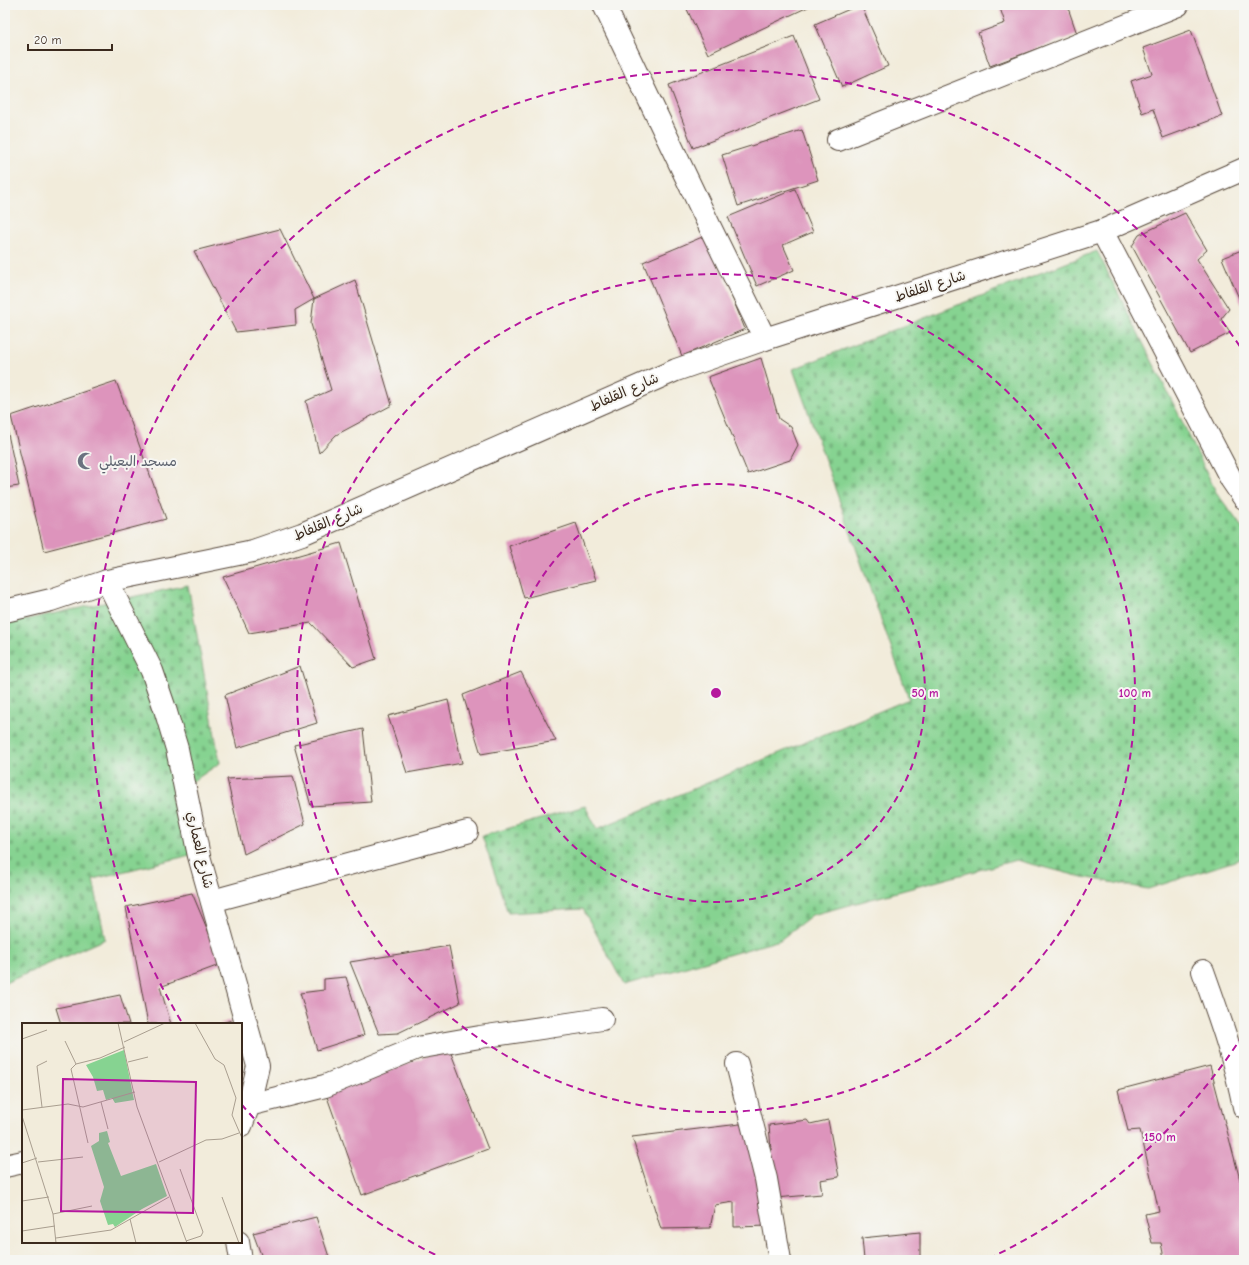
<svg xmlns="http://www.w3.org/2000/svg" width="1249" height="1265" font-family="'Comic Neue','Playpen Sans Arabic',sans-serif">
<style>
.cemetery{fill:url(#cemetery-stones);stroke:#607e58}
.building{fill:#dd94bc}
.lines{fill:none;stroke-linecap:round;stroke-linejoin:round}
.street-casing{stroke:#56473a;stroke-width:24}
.street{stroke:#fff;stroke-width:22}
.ring{fill:none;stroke:#b5179e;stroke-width:2;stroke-dasharray:7 5}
.labels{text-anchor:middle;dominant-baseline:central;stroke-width:4;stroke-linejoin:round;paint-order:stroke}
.street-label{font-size:14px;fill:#3b2a1e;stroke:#f6f6f2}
.worship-label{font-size:14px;fill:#5b616d;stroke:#f6f6f2;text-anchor:start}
.inset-road{fill:none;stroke:#a99e8f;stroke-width:1}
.view{fill:#b5179e;fill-opacity:0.15;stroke:#b5179e;stroke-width:2}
.inset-edge{fill:none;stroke:#3b2a1e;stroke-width:2}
.centre{fill:#b5179e;stroke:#f6f6f2;stroke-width:2}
.ring-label{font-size:12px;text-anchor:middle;font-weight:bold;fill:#b5179e;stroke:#f6f6f2;stroke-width:4;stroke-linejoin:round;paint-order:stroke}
</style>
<defs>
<pattern id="cemetery-stones" width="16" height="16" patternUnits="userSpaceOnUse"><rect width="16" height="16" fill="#86d391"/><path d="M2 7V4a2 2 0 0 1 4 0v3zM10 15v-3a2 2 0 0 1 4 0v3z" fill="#75b57d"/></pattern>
</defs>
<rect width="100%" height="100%" fill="#f6f6f2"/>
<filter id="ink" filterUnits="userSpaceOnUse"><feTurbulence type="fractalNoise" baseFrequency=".025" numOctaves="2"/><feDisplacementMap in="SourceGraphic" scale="8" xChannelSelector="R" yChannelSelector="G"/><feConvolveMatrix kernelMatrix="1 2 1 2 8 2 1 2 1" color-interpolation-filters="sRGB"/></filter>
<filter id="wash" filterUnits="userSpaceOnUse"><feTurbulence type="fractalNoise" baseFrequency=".012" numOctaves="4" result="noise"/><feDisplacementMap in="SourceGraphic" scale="16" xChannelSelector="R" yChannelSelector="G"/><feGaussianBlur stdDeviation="0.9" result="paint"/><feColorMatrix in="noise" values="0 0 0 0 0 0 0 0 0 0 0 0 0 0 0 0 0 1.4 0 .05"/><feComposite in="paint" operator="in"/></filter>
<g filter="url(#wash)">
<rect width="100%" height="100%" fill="#f2ecdb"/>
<g class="cemetery">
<path d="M1097 251 1178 413 1216 492 1244 530V858L1148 889 1078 876 1016 860 812 915 780 940 624 985 583 909 508 913 482 836 585 806 597 829 909 699 793 369Z"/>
<path d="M188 585 220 763 171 796 191 855 93 879 105 939 5 983V624Z"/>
</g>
<g id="blocks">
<g class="building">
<path d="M685 5H809L810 6 708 54Z"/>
<path d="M859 5H861L888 66 842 87 815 24Z"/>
<path d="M999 5H1067L1077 34 990 66 978 33 1005 23Z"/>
<path d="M1191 30 1222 116 1163 138 1153 109 1142 113 1131 81 1152 74 1143 48Z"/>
<path d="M794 36 819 99 693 148 669 85Z"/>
<path d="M802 130 818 180 738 206 722 155Z"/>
<path d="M795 189 813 232 783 245 794 270 757 286 728 217Z"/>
<path d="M1185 213 1207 250 1197 259 1229 309 1221 319 1230 333 1190 353 1132 246 1139 235Z"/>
<path d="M280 229 314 299 295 310 296 325 236 332 194 251Z"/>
<path d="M707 235 745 329 682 356 643 262Z"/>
<path d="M1244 249V310L1222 258Z"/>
<path d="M355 280 392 405 336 435 319 453 306 401 331 390 311 324 314 299Z"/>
<path d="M761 358 779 419 791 427 798 445 790 460 748 474 708 377Z"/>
<path d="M116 381 166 519 44 551 11 416Z"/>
<path d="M5 420 19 486 5 488Z"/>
<path d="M576 523 596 580 524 598 509 546Z"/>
<path d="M341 543 376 659 353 667 311 623 249 633 223 577Z"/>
<path d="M300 666 317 723 237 748 225 695Z"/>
<path d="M521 672 556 741 481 754 463 695Z"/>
<path d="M448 700 462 763 407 773 388 716Z"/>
<path d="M363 729 371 802 311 806 294 745Z"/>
<path d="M293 776 305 824 244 854 227 779Z"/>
<path d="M192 893 222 964 160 987 171 1024H148L126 907Z"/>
<path d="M449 946 460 1003 398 1033 379 1034 350 962Z"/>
<path d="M346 977 364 1035 317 1050 300 993 324 990V979Z"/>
<path d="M120 995 129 1024H61L56 1008Z"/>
<path d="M231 1020V1024H219Z"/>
<path d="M449 1048 488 1149 362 1195 326 1094Z"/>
<path d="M1210 1066 1244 1195V1260H1173L1172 1259 1164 1258 1161 1243H1152L1145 1214 1159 1211 1140 1130 1128 1131 1118 1090Z"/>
<path d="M807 1120 810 1124 828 1120 839 1177 820 1180 822 1194 775 1198 769 1125Z"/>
<path d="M748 1123 768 1226 734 1227V1202L715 1205 710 1228 661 1229 632 1137Z"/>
<path d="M316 1217 330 1260H263L253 1233Z"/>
<path d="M920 1232V1260H864L862 1238Z"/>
</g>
</g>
</g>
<g filter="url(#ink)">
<use href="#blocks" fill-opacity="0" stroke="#56473a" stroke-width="1"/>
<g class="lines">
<g class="street-casing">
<g id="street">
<path d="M604 5 710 227 765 339"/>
<path d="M838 140 1178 5"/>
<path d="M1102 231 1231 479 1244 498"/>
<path d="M107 581 152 671 165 709 177 749 199 856 258 1066 249 1105 241 1126"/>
<path d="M5 611 51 600 107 581 253 551 302 534 676 370 765 339 1102 231 1244 169"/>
<path d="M212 901 467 832"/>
<path d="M1203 971C1219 1016 1235 1060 1244 1107"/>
<path d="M737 1064 766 1179 780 1260"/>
<path d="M241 1107 325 1086 417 1048 480 1037 602 1019"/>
<path d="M5 1166 23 1162"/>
<path d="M238 1242 241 1260"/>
</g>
</g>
<use href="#street" class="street"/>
</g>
</g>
<g class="ring">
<circle cx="716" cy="693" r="209"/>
<circle cx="716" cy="693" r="419"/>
<path d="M1243 1035A628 628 0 0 1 986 1260M446 1260A628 628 0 0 1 242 1105M181 1021A628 628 0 0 1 1243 351"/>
</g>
<defs>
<g id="mosque-bare" transform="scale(1.38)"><path d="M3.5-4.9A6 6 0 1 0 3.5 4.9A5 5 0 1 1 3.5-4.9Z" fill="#6b7280" stroke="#f6f6f2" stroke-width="2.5" paint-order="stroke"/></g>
</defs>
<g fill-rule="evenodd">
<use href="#mosque-bare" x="86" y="461"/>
</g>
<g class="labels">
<g class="street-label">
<text transform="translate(930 286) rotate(-18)">شارع القلفاط</text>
<text transform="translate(624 392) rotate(-24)">شارع القلفاط</text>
<text transform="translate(328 522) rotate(-23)">شارع القلفاط</text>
<text transform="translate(200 850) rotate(77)">شارع العماري</text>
</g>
<g class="worship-label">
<text x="99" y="461">مسجد البعيلي</text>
</g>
</g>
<g transform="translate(22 1023)">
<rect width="220" height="220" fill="#f2ecdb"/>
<path d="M102 27 112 77 93 80 90 75 84 77 81 67 75 68 71 54 64 42ZM85 108 88 119 86 120 99 153 134 141 145 173 120 186 93 204 91 201 86 202 78 178 82 164 69 123 77 118V110Z" fill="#86d391"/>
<path class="inset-road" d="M96 0 115 84 165 220M173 0 193 36 202 42 214 75 210 92 220 115M0 16 25 7M43 18 54 41M102 19 143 0M106 39 126 34M79 79 86 106M20 84 15 43 25 38M0 87 46 81 61 84 113 69M0 93 31 191 34 220M66 120 49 46 54 41 78 35 103 24M16 139 61 134M137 139 184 117 200 116 217 110M0 140 15 135M158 146 181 209 179 213 164 218M200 174 217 220M0 178 27 174M31 191 70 183M108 196 114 220M0 208 33 203M34 215 89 207 147 174"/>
<path class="view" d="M41 56 174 59 171 190 39 188Z"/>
<rect width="220" height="220" class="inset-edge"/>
</g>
<circle cx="716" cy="693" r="6" class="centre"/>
<g class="ring-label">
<text x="925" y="697">50 m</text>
<text x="1135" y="697">100 m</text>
<text x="1160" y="1141">150 m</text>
</g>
<rect width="1249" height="1265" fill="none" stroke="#f6f6f2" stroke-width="20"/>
<path d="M28 44v6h84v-6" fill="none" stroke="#3b2a1e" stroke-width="2"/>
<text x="34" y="44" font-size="12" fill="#3b2a1e" stroke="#f6f6f2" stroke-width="3" paint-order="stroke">20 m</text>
</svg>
